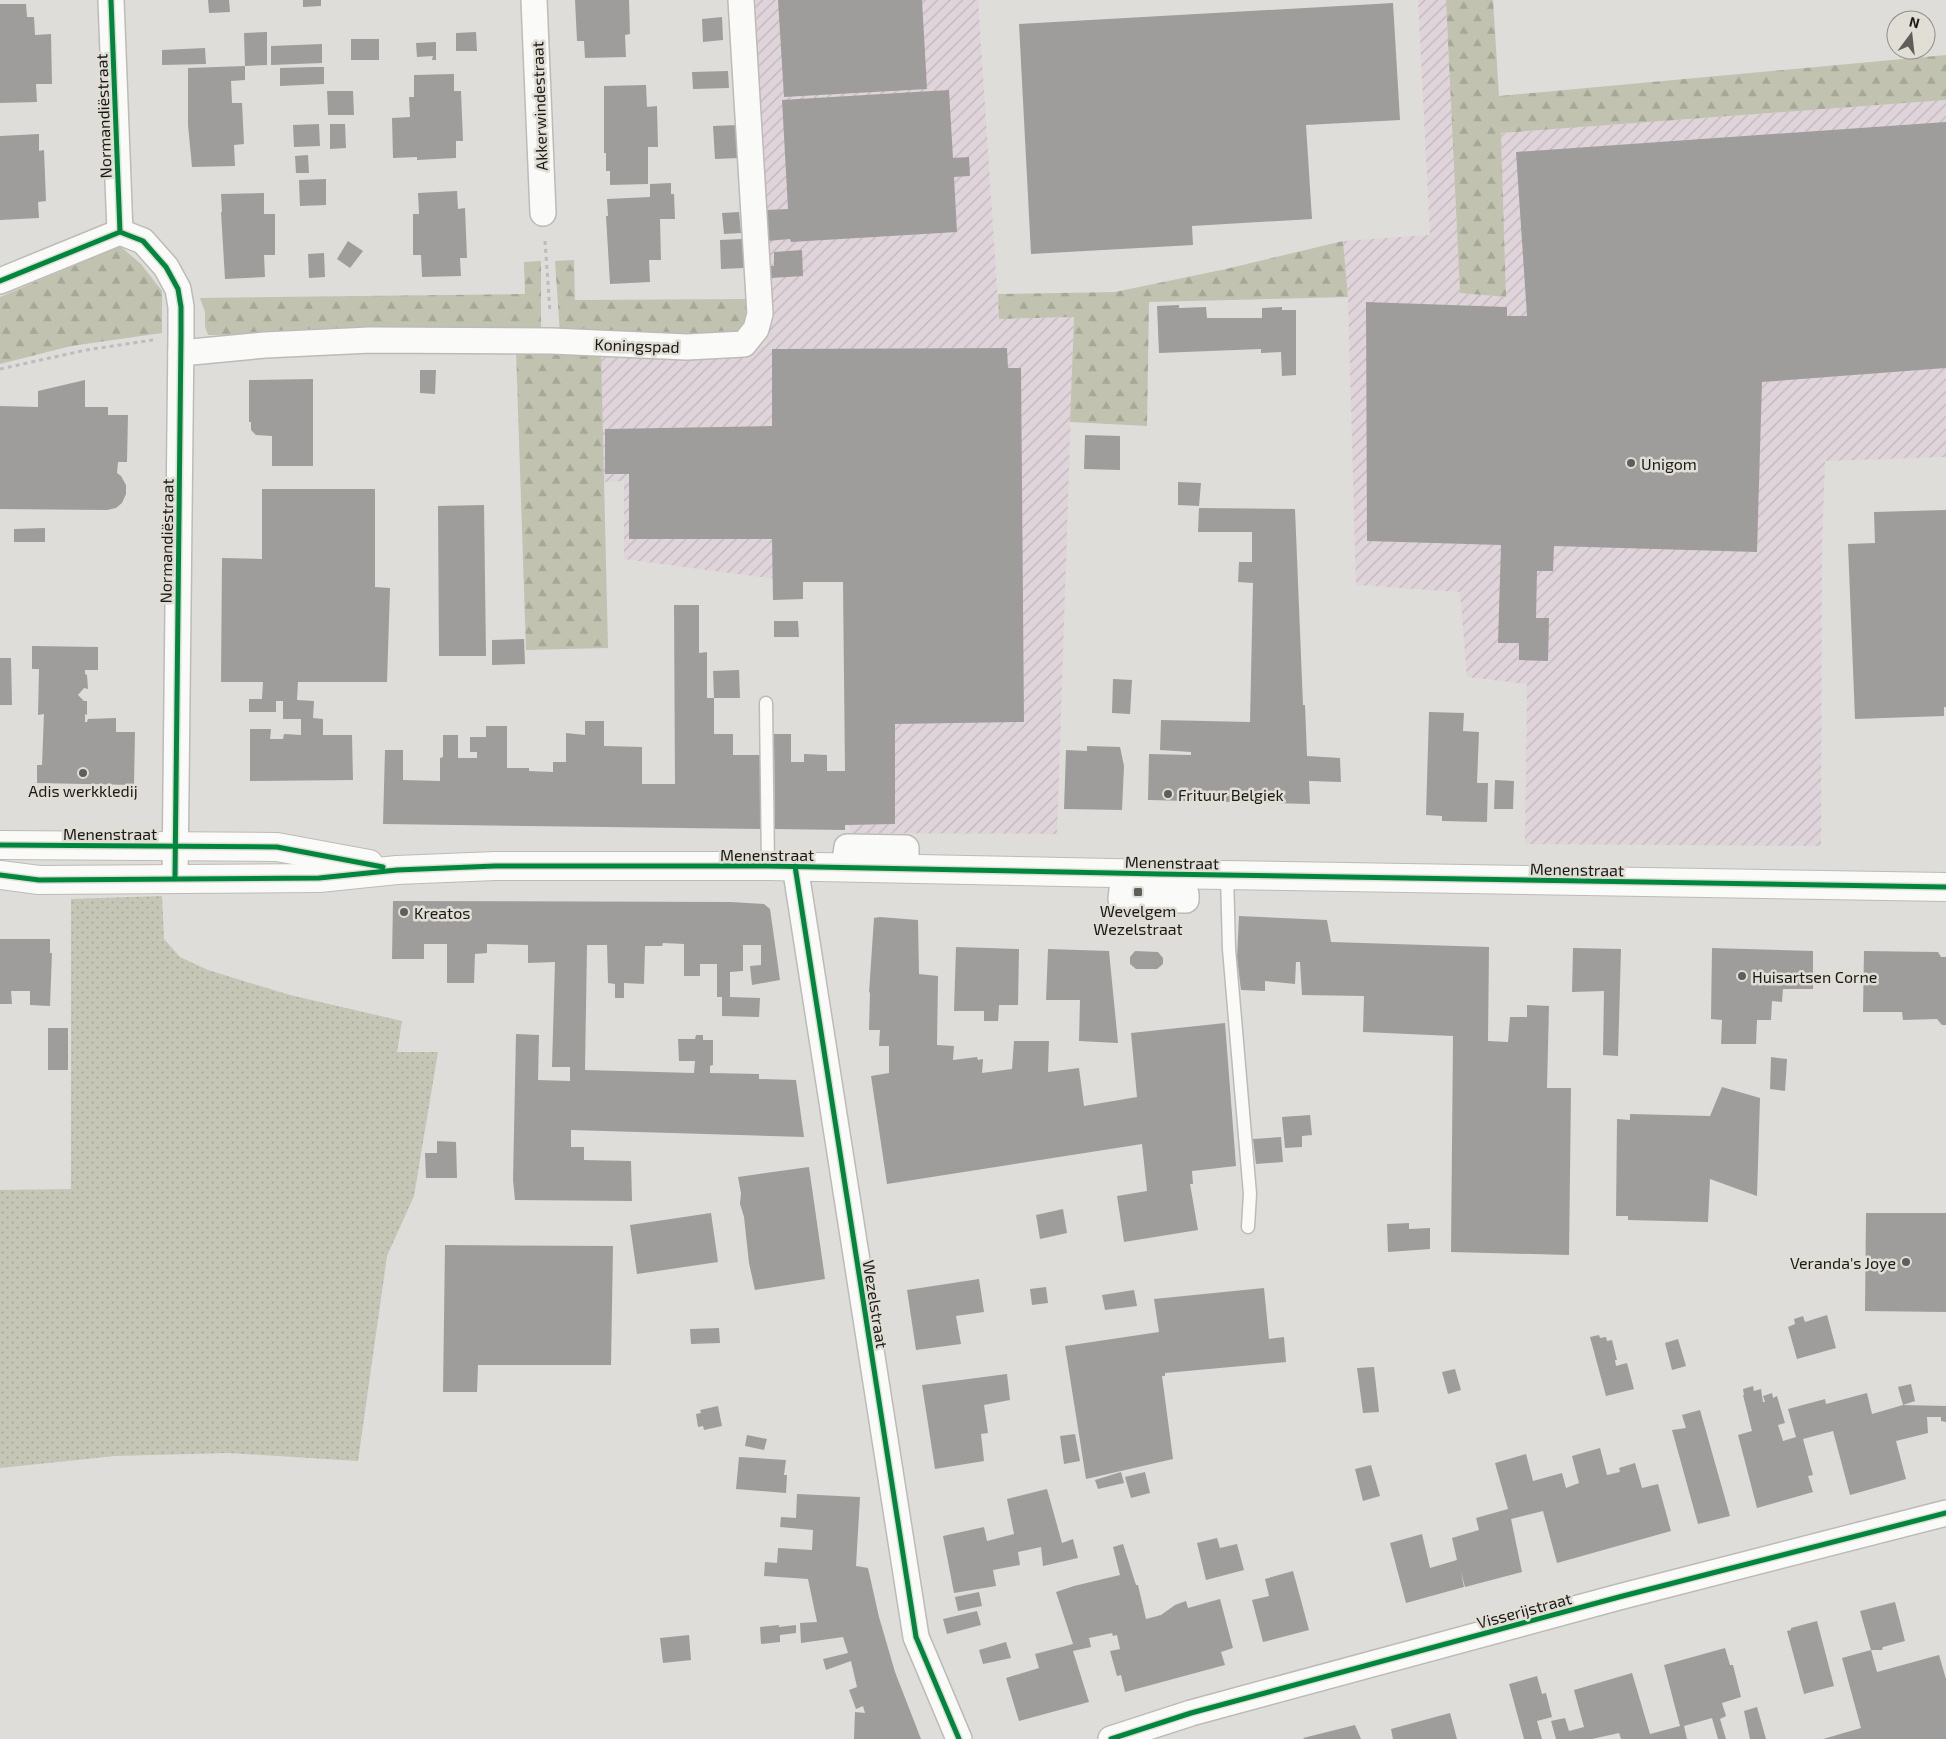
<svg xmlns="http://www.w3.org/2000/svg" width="1946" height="1739" font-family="'Exo 2',sans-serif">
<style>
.industrial{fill:url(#industrial-furrows)}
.grass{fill:url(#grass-dots)}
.forest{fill:url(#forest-firs)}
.building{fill:#9f9d9c}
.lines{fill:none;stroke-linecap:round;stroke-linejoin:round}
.lane-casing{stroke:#bcbbb8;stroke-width:15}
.street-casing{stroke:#bcbbb8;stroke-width:28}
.secondary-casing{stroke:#bcbbb8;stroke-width:30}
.path{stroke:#bcbcba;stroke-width:3;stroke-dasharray:4 4;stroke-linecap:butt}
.lane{stroke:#fafaf9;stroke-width:12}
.street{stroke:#fafaf9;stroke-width:25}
.secondary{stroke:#fafaf9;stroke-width:28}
.cycleway-casing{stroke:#e1ded6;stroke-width:8}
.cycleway{stroke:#00873e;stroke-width:5}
.poi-dot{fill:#5f5e5b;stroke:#e1ded6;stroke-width:2}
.labels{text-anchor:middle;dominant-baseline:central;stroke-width:5;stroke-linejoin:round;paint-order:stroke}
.street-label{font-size:16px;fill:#1a1917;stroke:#e1ded6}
.poi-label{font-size:16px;fill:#1a1917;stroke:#e1ded6;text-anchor:start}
</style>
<defs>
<pattern id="industrial-furrows" width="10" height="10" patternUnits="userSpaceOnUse" patternTransform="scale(1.25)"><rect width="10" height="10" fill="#e0d4db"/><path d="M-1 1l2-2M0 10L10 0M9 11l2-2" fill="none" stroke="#c0b5bb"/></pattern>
<pattern id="grass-dots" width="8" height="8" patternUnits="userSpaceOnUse" patternTransform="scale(1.25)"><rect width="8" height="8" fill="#c5c6b6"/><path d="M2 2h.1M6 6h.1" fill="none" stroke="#a9aa9c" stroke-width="1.8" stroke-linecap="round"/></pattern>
<pattern id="forest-firs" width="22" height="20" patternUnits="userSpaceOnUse" patternTransform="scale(1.25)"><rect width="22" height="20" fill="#c1c3b0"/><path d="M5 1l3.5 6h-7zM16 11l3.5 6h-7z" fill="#a5a797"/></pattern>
</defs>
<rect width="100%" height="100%" fill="#deddd9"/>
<g class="industrial">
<path d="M749 0H978L999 319 1074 317 1057 834 850 833 849 575 767 578 624 559V481L603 482 601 351 766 346Z"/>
<path d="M1418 0H1446L1460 293 1506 297 1501 133 1946 100V457L1825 461 1822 548 1821 846 1525 844 1527 684 1467 677 1460 592 1356 585 1348 297 1343 241 1430 235Z"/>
</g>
<path class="grass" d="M162 896 164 939 180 957 208 970 290 995 402 1021 397 1052H438L414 1196 387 1256 358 1461 229 1453 115 1456 0 1468V1190L71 1189V899Z"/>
<g class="forest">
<path d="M1446 0H1493L1499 96 1946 55V100L1501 133 1506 297 1460 293Z"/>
<path d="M1343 241 1348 297 1149 302 1147 426 1070 422 1074 317 999 319 998 294 1115 292 1226 269Z"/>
<path d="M120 246 141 264 162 291V333L71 346 0 364V297Z"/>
<path d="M574 260 575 300 750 299C746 318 747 325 731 337L560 334 555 261Z"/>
<path d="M541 261V331L208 335 205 326V312L200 298 525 294 524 262Z"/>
<path d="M516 350 601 351 608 648 526 650Z"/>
</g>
<g class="building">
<path d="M208 0H229L230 12 209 13Z"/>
<path d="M303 0H321V6L303 7Z"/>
<path d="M575 0H629L630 34 625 35 626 57 585 58 584 41H577Z"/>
<path d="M778 0H922L927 89 784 97Z"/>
<path d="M1393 3 1400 120 1306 125 1312 219 1192 226 1193 245 1031 254 1019 24Z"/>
<path d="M0 4H26L27 17H34L35 35 51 34 52 84H36L37 102 0 103Z"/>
<path d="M722 17 723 40 703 42 702 19Z"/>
<path d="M267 32V65L245 66 244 33Z"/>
<path d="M476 32 477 51H456V33Z"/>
<rect x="351" y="39" width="28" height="21"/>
<path d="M436 42V60H432L433 56 417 57 416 43Z"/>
<path d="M322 44V63L271 65V46Z"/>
<path d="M205 48 206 64 162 65V50Z"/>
<path d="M245 66V80L231 81 232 103H242L244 144 234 145 235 166 192 167 188 125V68Z"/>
<path d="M314 67H324V84L280 86V68Z"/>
<path d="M728 71 729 88 693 89 692 72Z"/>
<path d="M454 74V91H461L463 141H456V158L417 160V157L393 158 392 118 410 117 409 97H414V75Z"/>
<path d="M646 85 647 107 657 106 658 147H648V184L610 185V171H606V153H604V86Z"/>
<path d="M949 90 953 158 969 157 970 176 954 177 957 232 791 242 790 239 767 241 766 210 788 209 782 100Z"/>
<path d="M327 91H353L354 115H328Z"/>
<path d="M1946 122V368L1762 382 1757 552 1554 546 1553 571H1537L1536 618H1549L1548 661 1519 660V643H1498L1501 545 1367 541 1366 302 1507 307V316H1527L1516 152Z"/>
<path d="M319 124 320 146 294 147 293 125Z"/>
<path d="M330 124H345L346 148 330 149Z"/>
<path d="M738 125 740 158 715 159 713 126Z"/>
<path d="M39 134V151L44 150 46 201 38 202 39 218 0 220V136Z"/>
<path d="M308 155 309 173H296L295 156Z"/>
<path d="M326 179V205L300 206 299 180Z"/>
<path d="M671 183V194H674L675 219H660L661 260H649L650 282 610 284 606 216H608L607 199 650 197V184Z"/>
<path d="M457 191 458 209 465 208 467 258H460L461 276 422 277 421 255H413V214H419L418 193Z"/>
<path d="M264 193V214H275V255H264L265 277 225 279 221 212H222L221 194Z"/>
<path d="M739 212 741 233 724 234 722 213Z"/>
<path d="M742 239 744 268 721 269 720 240Z"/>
<path d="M348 241 363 251 350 268 337 259Z"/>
<path d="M802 250 803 276 771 278 770 266H774V252Z"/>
<path d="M324 253 325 277 309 278 308 254Z"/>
<path d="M1179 305V308L1206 307 1207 318H1262V308L1282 307V310H1296V375L1282 376 1281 352 1261 353V349L1159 353 1157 306Z"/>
<path d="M1007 348 1008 368H1021L1024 722 895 724V824L845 825V830L775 829 774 734H791V762H804V754L827 755V771H845L843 582H803V599L773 600 772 539H629V474H605V429L772 426V349Z"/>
<path d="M420 370H436L435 394 420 393Z"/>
<path d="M313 379V466H272V436L256 435 251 430V422H249V380Z"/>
<path d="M85 380V407H108V415H128L127 462H118L117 473 121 476 126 485V494L122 503 116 508 107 510 0 509V406L38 407V391Z"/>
<path d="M1085 435 1120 436V470L1084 469Z"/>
<path d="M1178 482 1201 483 1199 506 1178 505Z"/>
<path d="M262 489H375V587L390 588 387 682H298L297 700 314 701 313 718 323 719V735H352L353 780 250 781V729H271L270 739H283L284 734 301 735V719H283V701H276V712H249V699H262L263 682H221L222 558 262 559Z"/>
<path d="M484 505 486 656H439L438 506Z"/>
<path d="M1199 508 1295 509 1303 705H1305L1307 756 1340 758 1341 782 1309 781 1310 804 1148 800 1149 754 1191 755V752L1160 750 1161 720 1250 722 1253 583 1238 582 1239 562H1252V532H1198Z"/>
<path d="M1946 510V707H1944V716L1855 719 1848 544 1875 543 1874 512Z"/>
<path d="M45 528V542H14V529Z"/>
<path d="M674 605H699V653L707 652V698H714V734H733V755H760L761 829 383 824 385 750H403V780L440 781V758L443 757V735H458V758H477V752H470V737H486V726H507V768H529V771L553 772V762H566V733L585 735V721H604V746L642 747V784H675Z"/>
<path d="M774 621H798L799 637H774Z"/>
<path d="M524 639 525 664 492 665V640Z"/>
<path d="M32 646 98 647V670H85V674L87 675 88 689 84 688 78 695 84 701H87V715L85 714V722H87L88 719 116 718V732H135L134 785 37 783V765H42L44 714 38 715 39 669H32Z"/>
<path d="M0 658H11L12 705H0Z"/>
<path d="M739 670 740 698H714L713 671Z"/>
<path d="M1113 679 1132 680 1130 714 1112 713Z"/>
<path d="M1429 712 1464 713 1463 731 1479 732 1477 783H1488L1487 822 1442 821V816L1426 815Z"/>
<path d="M1087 746 1120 747 1124 766 1122 810 1064 809 1066 750 1087 751Z"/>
<path d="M1495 780 1514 781 1513 809H1494Z"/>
<path d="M393 901 731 902 764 904 770 909 780 980 752 985 750 966 761 965V945H743V971L730 972V997L760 998 759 1017 722 1016V997H717V964H700V976H684V944L663 943 662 946H645L644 984 624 983V998H615V984L608 983 607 945H587L585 1070 694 1073 695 1061H679L678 1039H695L696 1035H703V1040H713V1065L710 1066V1073L759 1074V1079L796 1080 804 1137 571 1130V1147H584V1160L631 1161 632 1201 515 1200 513 1180 516 1034 539 1035 538 1080 570 1081V1067H552L555 962 528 963V945L487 944V953L475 954 474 983H447V944H424V959H392Z"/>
<path d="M1239 916 1327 920 1331 942 1489 947 1488 1041 1508 1042 1510 1017H1527V1005L1549 1006 1547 1088H1571L1569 1255 1451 1252 1453 1036 1363 1032 1364 996 1302 995 1300 962H1296L1295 984 1265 981V991L1241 990 1237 958Z"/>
<path d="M880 917 918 920 919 974 938 976 937 1045 954 1046 953 1060 977 1057 978 1060 983 1059 982 1073 1012 1069 1014 1041H1049L1048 1072 1079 1068 1084 1106 1137 1097 1131 1033 1225 1023 1236 1166 1192 1171 1193 1184H1190L1198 1230 1124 1242 1117 1196 1147 1191 1142 1144 887 1184 871 1076 889 1073V1046H879L880 1030H869L870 992 869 993 874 918Z"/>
<path d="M0 939H50V953H52L50 1006 30 1005V991H11L12 1004H0Z"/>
<path d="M956 947 1019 949 1018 1005H999L998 1021H984V1011H954Z"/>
<path d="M1573 948 1621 949 1618 1056 1603 1055 1604 991 1572 992Z"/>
<path d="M1712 948 1813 951V989H1783L1782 1002 1772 1001 1771 1020H1757L1756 1044H1721L1722 1020 1711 1019Z"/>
<path d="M1048 949 1109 951 1118 1043 1079 1041 1080 1000H1046Z"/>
<path d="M1135 951 1158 952 1163 958V964L1157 969H1136L1130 964V957Z"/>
<path d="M1864 951 1938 952 1941 957H1946V1025H1942L1937 1019 1903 1020 1902 1012H1863Z"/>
<rect x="48" y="1028" width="20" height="42"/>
<path d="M1771 1057 1787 1059 1785 1091 1770 1089Z"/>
<path d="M1722 1087 1760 1098 1757 1196 1710 1179 1708 1222 1628 1220V1216H1616L1617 1119 1630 1120V1114L1710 1116Z"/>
<path d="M1310 1115 1312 1135 1302 1136V1147L1285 1148 1282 1117Z"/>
<path d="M1281 1137 1283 1162 1256 1164 1253 1139Z"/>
<path d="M437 1141 456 1142 457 1178H426L425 1153H437Z"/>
<path d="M809 1167 825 1279 755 1290 749 1263 744 1217 740 1204 741 1193 738 1177Z"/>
<path d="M1063 1209 1067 1233 1040 1239 1036 1215Z"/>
<path d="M711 1213 718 1262 637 1274 630 1225Z"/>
<path d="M1866 1213H1946V1312L1865 1311Z"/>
<path d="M1409 1223V1229L1430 1228V1249L1388 1252 1387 1224Z"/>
<path d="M445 1245 613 1246 611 1365H478L477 1392H443Z"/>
<path d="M979 1279 984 1312 956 1316 961 1344 916 1350 907 1290Z"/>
<path d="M1046 1287 1048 1303 1032 1305 1030 1289Z"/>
<path d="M1264 1288 1269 1339 1284 1337 1286 1362 1165 1373V1376H1162L1173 1459 1086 1479 1065 1346 1159 1332 1154 1299Z"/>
<path d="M1134 1290 1137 1306 1105 1310 1102 1295Z"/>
<path d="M1827 1315 1836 1348 1797 1359 1788 1327 1795 1324 1794 1319 1803 1316 1805 1322Z"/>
<path d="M719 1328 720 1343 691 1344 690 1329Z"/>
<path d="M1599 1335 1600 1338 1606 1337 1607 1341 1612 1340 1617 1360H1615L1616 1366 1627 1363 1634 1389 1606 1396 1590 1337Z"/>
<path d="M1678 1339 1686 1366 1672 1370 1665 1343Z"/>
<path d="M1374 1367 1379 1412 1363 1413 1357 1368Z"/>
<path d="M1455 1369 1461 1390 1448 1394 1442 1372Z"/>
<path d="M1007 1374 1010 1400 984 1405 988 1433 981 1434 984 1461 935 1469 922 1385Z"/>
<path d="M1911 1384 1915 1401 1903 1405 1898 1387Z"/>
<path d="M1753 1386 1754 1391 1761 1389 1763 1402H1765L1763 1396 1772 1393 1773 1398 1777 1396 1785 1423 1778 1425 1783 1441 1796 1437 1788 1409 1825 1399 1826 1404 1867 1393 1872 1414 1903 1405 1946 1406V1422L1941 1421V1417H1927L1928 1433 1896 1441 1906 1479 1850 1495 1833 1431 1803 1439 1813 1475 1808 1476 1813 1492 1757 1508 1738 1435 1752 1431 1743 1395H1744L1743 1389Z"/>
<path d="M718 1406 722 1426 704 1430 703 1426 698 1427 696 1414 701 1413 700 1410Z"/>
<path d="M1700 1410 1730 1516 1698 1524 1672 1430 1686 1428 1682 1415Z"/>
<path d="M1075 1434 1080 1461 1064 1464 1060 1436Z"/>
<path d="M747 1435 767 1439 764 1450 745 1446Z"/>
<path d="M1600 1448 1607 1475 1620 1472 1619 1468 1635 1463 1642 1488 1658 1484 1671 1531 1557 1563 1543 1511 1511 1519 1522 1572 1465 1587 1461 1572 1464 1587 1406 1603 1390 1543 1422 1534 1430 1568 1457 1560 1452 1538 1479 1530 1476 1518 1508 1509 1495 1463 1526 1454 1533 1481 1562 1473 1566 1488 1579 1483 1572 1456Z"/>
<path d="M739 1457 786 1460 784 1475H787L786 1493 736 1489Z"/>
<path d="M1371 1465 1380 1496 1363 1501 1355 1469Z"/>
<path d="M1121 1472 1124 1483 1098 1489 1095 1480Z"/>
<path d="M1145 1472 1150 1493 1131 1498 1125 1477Z"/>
<path d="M1047 1489 1062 1543 1073 1539 1078 1558 1043 1566 1041 1547 1018 1552 1020 1565 993 1570 996 1586 954 1593 943 1536 984 1527 987 1541 1014 1534 1007 1499Z"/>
<path d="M797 1494 860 1497 856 1566 868 1568 879 1617 895 1672 921 1739H854L855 1712 865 1713 863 1706 856 1709 849 1690 857 1687 851 1661 826 1670 823 1659 848 1653 843 1637 801 1643 800 1623 817 1622 808 1579 764 1576 765 1562 777 1563 778 1548 812 1550 813 1530 780 1527 781 1517 796 1518Z"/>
<path d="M1217 1538 1220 1548 1237 1544 1244 1570 1206 1580 1197 1543Z"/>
<path d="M1123 1544 1136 1585H1138L1146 1619 1161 1615 1175 1605 1186 1601 1188 1608 1220 1599 1233 1648 1221 1652 1225 1665 1125 1692 1121 1675 1117 1676 1110 1651 1120 1649 1117 1635 1113 1636 1112 1633 1089 1638 1091 1647 1073 1651 1089 1702 1019 1721 1006 1678 1039 1668 1035 1654 1073 1644 1056 1592 1074 1586 1120 1575 1113 1547Z"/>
<path d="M1293 1571 1309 1630 1263 1642 1252 1600 1269 1596 1265 1579Z"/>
<path d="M979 1592 982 1606 958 1611 955 1597Z"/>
<path d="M1895 1602 1905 1641 1883 1647 1882 1650H1871L1860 1611Z"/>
<path d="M977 1611 981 1625 947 1634 943 1619Z"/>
<path d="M1817 1621 1834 1686 1804 1694 1787 1631 1791 1630V1628Z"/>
<path d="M779 1625V1627L796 1625V1633L780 1635V1642L761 1644 760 1627Z"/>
<path d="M689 1635 691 1660 663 1663 660 1638Z"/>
<path d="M1006 1642 1011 1658 983 1664 979 1650Z"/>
<path d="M1725 1648 1730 1665H1733L1741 1697 1722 1703 1726 1716 1720 1719 1726 1739H1718L1712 1718 1684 1726 1687 1739H1621L1619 1733 1592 1739H1556L1551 1721 1565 1718 1569 1731 1584 1727 1574 1690 1632 1673 1650 1734 1680 1726 1664 1665Z"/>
<path d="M1871 1650 1877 1672 1939 1655 1946 1679V1739H1823L1861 1728 1842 1658Z"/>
<path d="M1537 1676 1542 1694 1546 1693 1552 1717 1537 1721 1542 1739H1524L1509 1684Z"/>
<path d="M1757 1707 1766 1739H1750L1744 1711Z"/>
<path d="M1450 1713 1457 1739H1393L1391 1729Z"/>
<path d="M1355 1725 1361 1739H1304L1303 1738Z"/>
</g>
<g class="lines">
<g class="lane-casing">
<g id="lane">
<path d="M766 703 768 866"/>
<path d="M1227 875 1229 949 1250 1194 1248 1227"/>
</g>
</g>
<g class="street-casing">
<g id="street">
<path d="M111 0 120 232"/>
<path d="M534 0 543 213"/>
<path d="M0 281 120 232 143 241 166 267 178 289 181 307V335L175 878"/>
<path d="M181 353 265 345 370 340 552 341 687 347 744 344 756 329 760 314 741 0"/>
<path d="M847 847 906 848V856L903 858 849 856 846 854Z"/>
<path d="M795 866 916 1637 959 1739"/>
<path d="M1122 890 1184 891 1186 894V900L1121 899Z"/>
<path d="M1111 1739 1191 1713 1619 1597 1946 1513"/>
</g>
</g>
<g class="secondary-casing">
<g id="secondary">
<path d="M0 845 277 847 369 864"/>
<path d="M0 875 39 880 319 878 397 870 495 866H768L1160 874 1946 887"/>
</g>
</g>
<g class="path">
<path d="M545 241 550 312"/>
<path d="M0 369 86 350 153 340"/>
</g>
<use href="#lane" class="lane"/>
<use href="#street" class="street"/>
<use href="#secondary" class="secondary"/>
<g class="cycleway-casing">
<g id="cycleway">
<path d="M111 0 120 232"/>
<path d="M0 281 120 232 143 241 166 267 178 289 181 307V335L175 878"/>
<path d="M0 845 277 847 383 867"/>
<path d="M795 866 916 1637 959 1739"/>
<path d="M0 875 39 880 319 878 397 870 495 866H768L1160 874 1946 887"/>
<path d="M1111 1739 1191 1713 1619 1597 1946 1513"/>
</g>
</g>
<use href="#cycleway" class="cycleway"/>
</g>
<g class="poi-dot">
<circle cx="1631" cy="463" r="5"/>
<circle cx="83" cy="773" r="5"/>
<circle cx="1168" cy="794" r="5"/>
<rect x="1133" y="887" width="10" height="10" rx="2.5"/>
<circle cx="404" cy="912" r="5"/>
<circle cx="1742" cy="976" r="5"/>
<circle cx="1906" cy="1262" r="5"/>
</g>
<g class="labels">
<g class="street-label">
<text transform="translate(539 106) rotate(-92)">Akkerwindestraat</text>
<text transform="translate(103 116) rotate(-92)">Normandiëstraat</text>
<text transform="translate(637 345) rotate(2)">Koningspad</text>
<text transform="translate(166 541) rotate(-89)">Normandiëstraat</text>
<text x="110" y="833">Menenstraat</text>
<text x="767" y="854">Menenstraat</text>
<text transform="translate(1172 862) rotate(1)">Menenstraat</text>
<text transform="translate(1577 869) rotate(1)">Menenstraat</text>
<text transform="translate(876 1304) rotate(81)">Wezelstraat</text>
<text transform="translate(1524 1610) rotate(-15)">Visserijstraat</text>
</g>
<g class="poi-label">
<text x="1641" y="463">Unigom</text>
<text x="83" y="790" text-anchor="middle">Adis werkkledij</text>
<text x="1178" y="794">Frituur Belgiek</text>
<text x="1138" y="910" text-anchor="middle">Wevelgem<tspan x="1138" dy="18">Wezelstraat</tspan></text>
<text x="414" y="912">Kreatos</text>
<text x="1752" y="976">Huisartsen Corne</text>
<text x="1896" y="1262" text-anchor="end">Veranda's Joye</text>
</g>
</g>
<g transform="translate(1911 35) rotate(15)"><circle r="24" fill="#e1ded6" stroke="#918f8a"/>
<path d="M0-4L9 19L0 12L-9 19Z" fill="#5f5e5b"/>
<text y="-8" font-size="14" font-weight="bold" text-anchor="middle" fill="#1a1917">N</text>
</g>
</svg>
